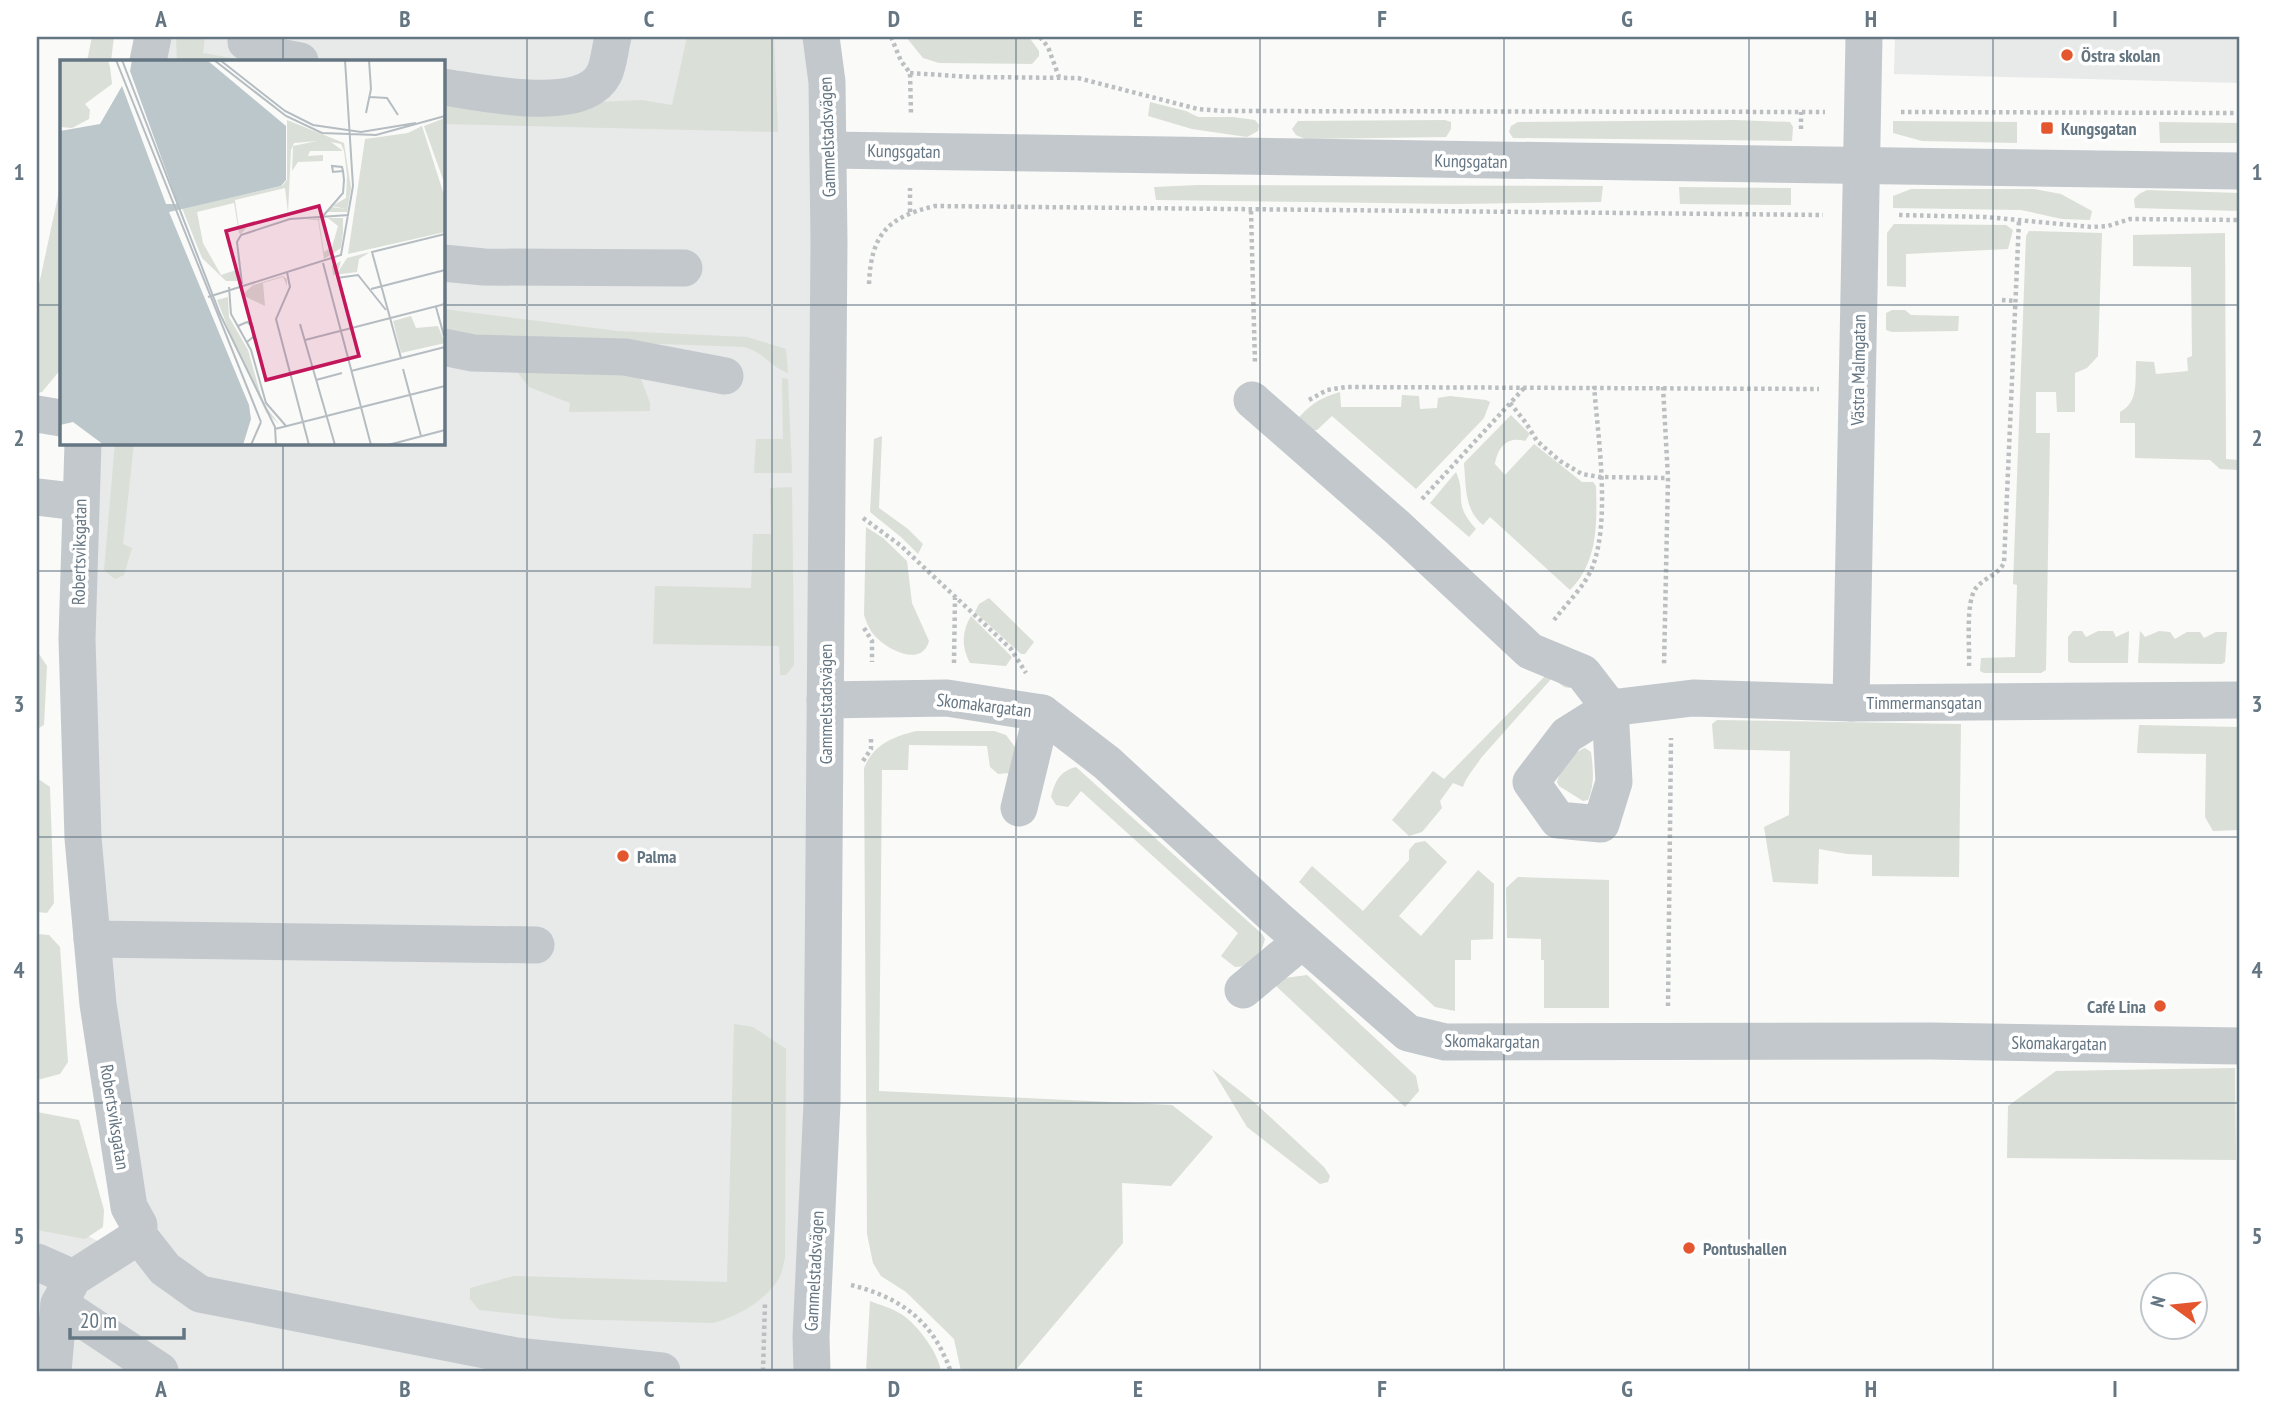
<svg xmlns="http://www.w3.org/2000/svg" width="2276" height="1408" font-family="'PT Sans Narrow',sans-serif">
<style>
.built{fill:#e8e9e9}
.green{fill:#dadfd7}
.lines{fill:none;stroke-linecap:round;stroke-linejoin:round}
.path{stroke:#bbbfc2;stroke-width:4.5;stroke-dasharray:3.5 3.5;stroke-linecap:butt}
.minor{stroke:#c3c8cc;stroke-width:37}
.grid{fill:none;stroke:#657683;stroke-width:2;stroke-opacity:0.55}
.poi-dot{fill:#e4572e;stroke:#fff;stroke-width:2.5}
.labels{text-anchor:middle;dominant-baseline:central;stroke-width:7;stroke-linejoin:round;paint-order:stroke}
.poi-label{font-size:18px;font-weight:bold;fill:#657683;stroke:#fff;text-anchor:start}
.street-label{font-size:18px;fill:#657683;stroke:#fff}
.inset-road{fill:none;stroke:#b5bdc2;stroke-width:2}
.view{fill:#c2185b;fill-opacity:0.15;stroke:#c2185b;stroke-width:3.5}
.inset-edge{fill:none;stroke:#657683;stroke-width:3.5}
.neatline{fill:none;stroke:#657683;stroke-width:2.5}
.grid-label{font-size:23px;text-anchor:middle;font-weight:bold;fill:#657683}
</style>
<rect width="100%" height="100%" fill="#fafaf8"/>
<g class="built">
<path d="M160 37H822L810 1371H37V1224L79 1231 168 1279 106 1078 83 443H443V61H156Z"/>
<path d="M1895 37H2239V83L1894 74Z"/>
</g>
<g class="green">
<path d="M92 37H114L111 61H87Z"/>
<path d="M176 37H205L203 53 248 61H177Z"/>
<path d="M687 37H774L778 132 443 124V95L535 105 641 100 672 105Z"/>
<path d="M906 37H1029L1039 51V56L1032 64 939 63 923 58Z"/>
<path d="M1150 102 1186 111 1198 117H1233L1255 120 1259 125 1258 131 1247 137 1192 129 1148 116Z"/>
<path d="M1445 120 1451 122V129L1446 137 1305 139 1296 135 1292 129 1298 121Z"/>
<path d="M1735 120 1790 122 1793 127 1792 141 1513 138 1509 132 1511 126 1518 122Z"/>
<path d="M1893 121 2017 122V143L1922 141 1893 133Z"/>
<path d="M2159 122 2239 123V143H2160Z"/>
<path d="M61 182V369L42 392 37 393V294Z"/>
<path d="M1197 185 1603 186 1601 202 1455 204 1156 200 1154 187Z"/>
<path d="M1679 187 1791 188V205L1680 204Z"/>
<path d="M1911 189H2034L2061 194 2092 211 2090 220 2062 219 2021 210 1893 208V196Z"/>
<path d="M2147 190 2239 193V211L2135 208 2134 199 2139 194Z"/>
<path d="M1894 224 2006 225 2013 230 2008 249 1906 254V287L1887 286V233Z"/>
<path d="M2029 231 2102 233 2098 356 2087 368 2075 373V412H2057L2056 392H2036V433H2050L2046 670 2041 673H1984L1980 671 1981 658 2015 657 2017 585 2013 584 2026 236Z"/>
<path d="M2225 233 2226 459 2239 460V470L2220 469 2210 460 2135 458V423H2120V412C2139 402 2135 381 2136 361L2154 362 2156 374 2188 371 2187 358 2192 356 2191 267 2133 266V235Z"/>
<path d="M443 309 617 331 747 337 786 349 788 373C769 366 764 352 744 347L443 336Z"/>
<path d="M1892 310H1905L1911 315 1959 316 1958 331 1892 332 1886 330V313Z"/>
<path d="M515 369 639 374 650 403V411L569 412 570 403 529 387Z"/>
<path d="M782 378 788 379 792 473H754L756 439H783Z"/>
<path d="M1340 392 1341 407H1401L1402 395 1419 396 1420 409 1437 408 1438 398 1450 396 1486 400 1490 402 1484 418 1416 489 1332 416 1317 430 1310 431 1296 421C1309 405 1320 398 1340 392Z"/>
<path d="M1511 415 1530 434 1525 441C1507 436 1498 447 1495 464L1505 475 1534 444 1582 482H1593L1596 486C1597 524 1598 562 1570 590L1490 517 1483 525C1464 510 1466 485 1464 463Z"/>
<path d="M882 436 879 508 908 529 923 544 918 554 901 537 870 512 874 439Z"/>
<path d="M115 443H134L123 544 132 548 124 575 115 579 104 570Z"/>
<path d="M1456 472C1467 497 1452 503 1476 529L1469 537 1430 503Z"/>
<path d="M792 487 794 655V665L786 675H780L779 646 653 644 655 586 751 588 753 534H771L770 488Z"/>
<path d="M866 527 883 538 907 561 912 603 929 641C922 666 892 652 878 639 870 632 867 624 864 615Z"/>
<path d="M989 598 1034 642 1025 654H1021L975 612 979 604Z"/>
<path d="M971 616 1012 657 1006 666 970 663C961 647 962 631 971 616Z"/>
<path d="M2073 631H2082L2086 637 2098 631H2113L2116 637 2129 631 2128 663H2071L2068 661V637Z"/>
<path d="M2140 631 2145 637 2159 631 2170 632 2175 639 2187 632H2200L2204 638 2216 632H2227L2225 662 2222 664 2138 663Z"/>
<path d="M37 651 47 666 44 725 37 729Z"/>
<path d="M1548 673 1572 682 1569 688 1564 687 1552 678 1481 758C1475 768 1467 775 1463 787L1453 783 1440 801 1442 808 1422 832 1409 836 1392 820 1433 771 1444 779Z"/>
<path d="M1717 720 1961 724 1959 877 1872 876V855L1847 854 1819 849 1818 884 1773 882 1764 827 1789 815 1790 751 1714 749 1712 724Z"/>
<path d="M2139 725 2239 727V830L2213 831 2205 817 2206 754 2137 753Z"/>
<path d="M916 731H994L1006 735 1018 751 1010 773 998 774 990 767 987 746 909 745 908 770H882L879 1091 1172 1105 1213 1137 1171 1186 1122 1183 1123 1243 1015 1371H961L954 1339 906 1292 881 1276 873 1263 867 1234 864 768C874 744 893 737 916 731Z"/>
<path d="M1585 748 1591 752C1593 767 1595 785 1588 800L1583 801 1559 786 1557 782C1560 770 1574 751 1585 748Z"/>
<path d="M1076 767 1262 934 1265 939 1260 955 1247 966 1235 967 1221 956 1238 933 1081 791 1068 807 1056 805 1051 797C1055 781 1060 771 1076 767Z"/>
<path d="M37 778 50 787 54 903 47 913 37 912Z"/>
<path d="M1425 841 1447 862 1399 916 1421 936 1478 870 1494 884 1493 939 1471 940V960H1455V1011L1435 1007 1299 882 1312 866 1363 911 1409 860V850L1415 843Z"/>
<path d="M1518 877 1609 880V1008H1544V960H1541V939L1507 938 1506 888Z"/>
<path d="M37 934 49 935 60 947 68 1062 60 1074 37 1080Z"/>
<path d="M1307 975 1416 1076 1419 1091 1405 1107 1276 986 1285 978Z"/>
<path d="M734 1024 753 1027 786 1049 785 1258C783 1265 782 1274 778 1280 763 1302 738 1316 713 1323L563 1319 479 1310 470 1299V1288L514 1276 727 1282Z"/>
<path d="M2235 1068 2236 1160 2007 1158 2008 1106 2056 1071Z"/>
<path d="M1212 1069 1254 1102 1324 1167 1330 1176 1328 1182 1320 1184 1247 1127Z"/>
<path d="M37 1112 79 1120 104 1210 103 1227 85 1239 37 1230Z"/>
<path d="M870 1301C880 1305 892 1308 901 1314 917 1324 938 1352 941 1371H866Z"/>
</g>
<g class="lines">
<g class="path">
<path d="M891 37 901 61 910 73 911 113"/>
<path d="M1040 37 1048 47 1059 77"/>
<path d="M910 73 972 77 1078 78 1198 109 1223 111 1825 112"/>
<path d="M1901 112 2239 113"/>
<path d="M1801 129V112"/>
<path d="M1251 211 1255 364"/>
<path d="M910 212V188"/>
<path d="M1899 215 1986 217 2092 227 2108 226 2130 219 2239 220"/>
<path d="M869 284C871 235 887 217 935 206L1823 215"/>
<path d="M2002 300 2016 301"/>
<path d="M1663 387 1668 478 1664 666"/>
<path d="M1309 400 1327 390 1346 387 1819 389"/>
<path d="M1510 403 1526 423 1537 441 1560 461 1582 474 1600 477 1668 478"/>
<path d="M1422 499 1525 387"/>
<path d="M863 518 900 545 1011 649 1026 673"/>
<path d="M1554 620C1567 603 1584 587 1592 568 1611 521 1598 437 1594 386"/>
<path d="M864 628 872 641V662"/>
<path d="M954 663 955 598"/>
<path d="M1969 666C1970 648 1965 602 1976 588 1985 577 1997 576 2004 563L2019 220"/>
<path d="M863 761 871 749V737"/>
<path d="M1668 1006 1671 738"/>
<path d="M851 1285C891 1295 923 1313 942 1351 945 1358 949 1364 950 1371"/>
<path d="M763 1371 765 1302"/>
</g>
<g class="minor">
<path d="M246 37V42L263 54 300 61"/>
<path d="M148 61 153 37"/>
<path d="M443 87C480 92 583 116 604 74 609 64 610 48 613 37"/>
<path d="M828 150 2239 171"/>
<path d="M443 263 484 267 684 268"/>
<path d="M443 347 473 353 625 357 725 376"/>
<path d="M1252 400 1397 527 1530 651 1583 673 1610 708"/>
<path d="M37 414 61 418"/>
<path d="M83 443 77 639 83 838 98 1004 129 1207 139 1225V1236L165 1269 200 1294 516 1356 662 1371"/>
<path d="M37 497 80 502"/>
<path d="M825 700 947 698 1042 713 1107 763 1276 918 1408 1033 1445 1042 1930 1041 2239 1046"/>
<path d="M1851 703 1864 37"/>
<path d="M1610 708 1614 782 1601 824 1558 820 1531 782 1567 735 1610 708 1693 698 1851 703 2239 700"/>
<path d="M1019 808 1042 713"/>
<path d="M92 939 536 945"/>
<path d="M1243 990 1302 941"/>
<path d="M37 1262 73 1278"/>
<path d="M59 1304 160 1371"/>
<path d="M53 1371 59 1304 73 1278 139 1236"/>
<path d="M812 1371 811 1337 822 1103 829 242 827 82 821 37"/>
</g>
</g>
<path class="grid" d="M283 37V61M527 37V1371M772 37V1371M1016 37V1371M1260 37V1371M1504 37V1371M1749 37V1371M1993 37V1371M37 305H61M443 305H2239M283 443V1371M37 571H2239M37 837H2239M37 1103H2239"/>
<g class="poi-dot">
<circle cx="2067" cy="55" r="7"/>
<rect x="2040" y="121" width="14" height="14" rx="3.5"/>
<circle cx="623" cy="856" r="7"/>
<circle cx="2160" cy="1006" r="7"/>
<circle cx="1689" cy="1248" r="7"/>
</g>
<g class="labels">
<g class="poi-label">
<text x="2081" y="55">Östra skolan</text>
<text x="2061" y="128">Kungsgatan</text>
<text x="637" y="856">Palma</text>
<text x="2146" y="1006" text-anchor="end">Café Lina</text>
<text x="1703" y="1248">Pontushallen</text>
</g>
<g class="street-label">
<text transform="translate(827 137) rotate(-92)">Gammelstadsvägen</text>
<text transform="translate(904 151) rotate(1)">Kungsgatan</text>
<text transform="translate(1471 161) rotate(1)">Kungsgatan</text>
<text transform="translate(1858 370) rotate(-89)">Västra Malmgatan</text>
<text transform="translate(79 552) rotate(-89)">Robertsviksgatan</text>
<text x="1924" y="702">Timmermansgatan</text>
<text transform="translate(825 704) rotate(-90)">Gammelstadsvägen</text>
<text transform="translate(984 705) rotate(7)">Skomakargatan</text>
<text transform="translate(1492 1041) rotate(1)">Skomakargatan</text>
<text transform="translate(2059 1043) rotate(1)">Skomakargatan</text>
<text transform="translate(115 1117) rotate(81)">Robertsviksgatan</text>
<text transform="translate(814 1271) rotate(-87)">Gammelstadsvägen</text>
</g>
</g>
<g transform="translate(60 60)">
<rect width="385" height="385" fill="#fafaf8"/>
<path d="M0 0H48L50 7 52 24 25 44 30 50 29 59 12 68 0 67ZM385 58V125L364 66ZM227 60 284 83 291 128 287 152H267L271 147 286 149 272 146 286 138 287 116 284 91 281 84 271 82 283 91H250L248 96 263 95V101L238 102 232 111 233 86 257 81 234 83 231 90 228 153 225 128 175 140 179 168H186L181 174 179 173 174 143 137 152 143 183 161 215 176 210 177 221H166L142 198 122 148 222 126 227 120ZM362 66 385 138V172L288 194 305 79 348 73ZM263 158 259 160 264 192 272 187 278 166 268 158H283V173L281 188 264 199 258 160H246ZM310 192 299 199 297 212 273 215 272 206 281 201 278 212 287 198ZM223 216 227 219V226L223 217 203 223 205 246 182 235 193 225ZM168 237 169 257 188 290 203 343 219 364 206 352 170 273 157 240ZM351 256 356 268 378 266 385 283 341 293 333 261Z" fill="#dadfd7"/>
<path d="M72 0H147L226 66V120L221 126 109 152 189 345 191 359 183 385H44L13 362 0 365V71L40 64 62 26 106 144H118L70 11Z" fill="#bbc7cb"/>
<path class="inset-road" d="M56 0 201 362M62 0 160 254 215 367 216 385M154 0 226 56 262 73 316 75 385 56M160 0 225 51 253 65 301 72 356 63M310 37 327 38 338 55M306 53 311 29 309 0M263 156 283 133 284 120 283 111 282 107 272 106 273 112 283 111M263 203 311 385M227 212 230 227 216 259 249 385M277 218 298 215 326 250M182 224 177 182 181 175 230 159 289 155M169 227 171 254 191 290 206 343 226 366M311 229 385 210M148 237 281 195 293 126 285 0M376 247 384 276M240 264 275 385M178 266 187 262 193 267V277L187 282M245 280 385 244M341 298 312 192 385 174M343 309 361 376M291 311 385 287M256 320 282 313M215 369 385 326M191 385 201 362M328 385 385 370"/>
<path class="view" d="M259 146 299 296 206 320 166 171Z"/>
<rect width="385" height="385" class="inset-edge"/>
</g>
<rect width="2276" height="1408" fill="none" stroke="#ffffff" stroke-width="77"/>
<g transform="translate(2174 1306) rotate(285)"><circle r="33" fill="#ffffff" stroke="#c1c8cd" stroke-width="2"/>
<path d="M0-5L12 26L0 18L-12 26Z" fill="#e4572e"/>
<text y="-10" font-size="19" font-weight="bold" text-anchor="middle" fill="#657683">N</text>
</g>
<path d="M70 1328v10h114v-10" fill="none" stroke="#657683" stroke-width="3.5"/>
<text x="80" y="1328" font-size="21" fill="#657683" stroke="#ffffff" stroke-width="5" paint-order="stroke">20 m</text>
<rect x="38" y="38" width="2200" height="1332" class="neatline"/>
<g class="grid-label">
<text x="161" y="27">A</text>
<text x="405" y="27">B</text>
<text x="649" y="27">C</text>
<text x="894" y="27">D</text>
<text x="1138" y="27">E</text>
<text x="1382" y="27">F</text>
<text x="1627" y="27">G</text>
<text x="1871" y="27">H</text>
<text x="2115" y="27">I</text>
<text x="19" y="180">1</text>
<text x="2257" y="180">1</text>
<text x="19" y="446">2</text>
<text x="2257" y="446">2</text>
<text x="19" y="712">3</text>
<text x="2257" y="712">3</text>
<text x="19" y="978">4</text>
<text x="2257" y="978">4</text>
<text x="19" y="1244">5</text>
<text x="2257" y="1244">5</text>
<text x="161" y="1397">A</text>
<text x="405" y="1397">B</text>
<text x="649" y="1397">C</text>
<text x="894" y="1397">D</text>
<text x="1138" y="1397">E</text>
<text x="1382" y="1397">F</text>
<text x="1627" y="1397">G</text>
<text x="1871" y="1397">H</text>
<text x="2115" y="1397">I</text>
</g>
</svg>
